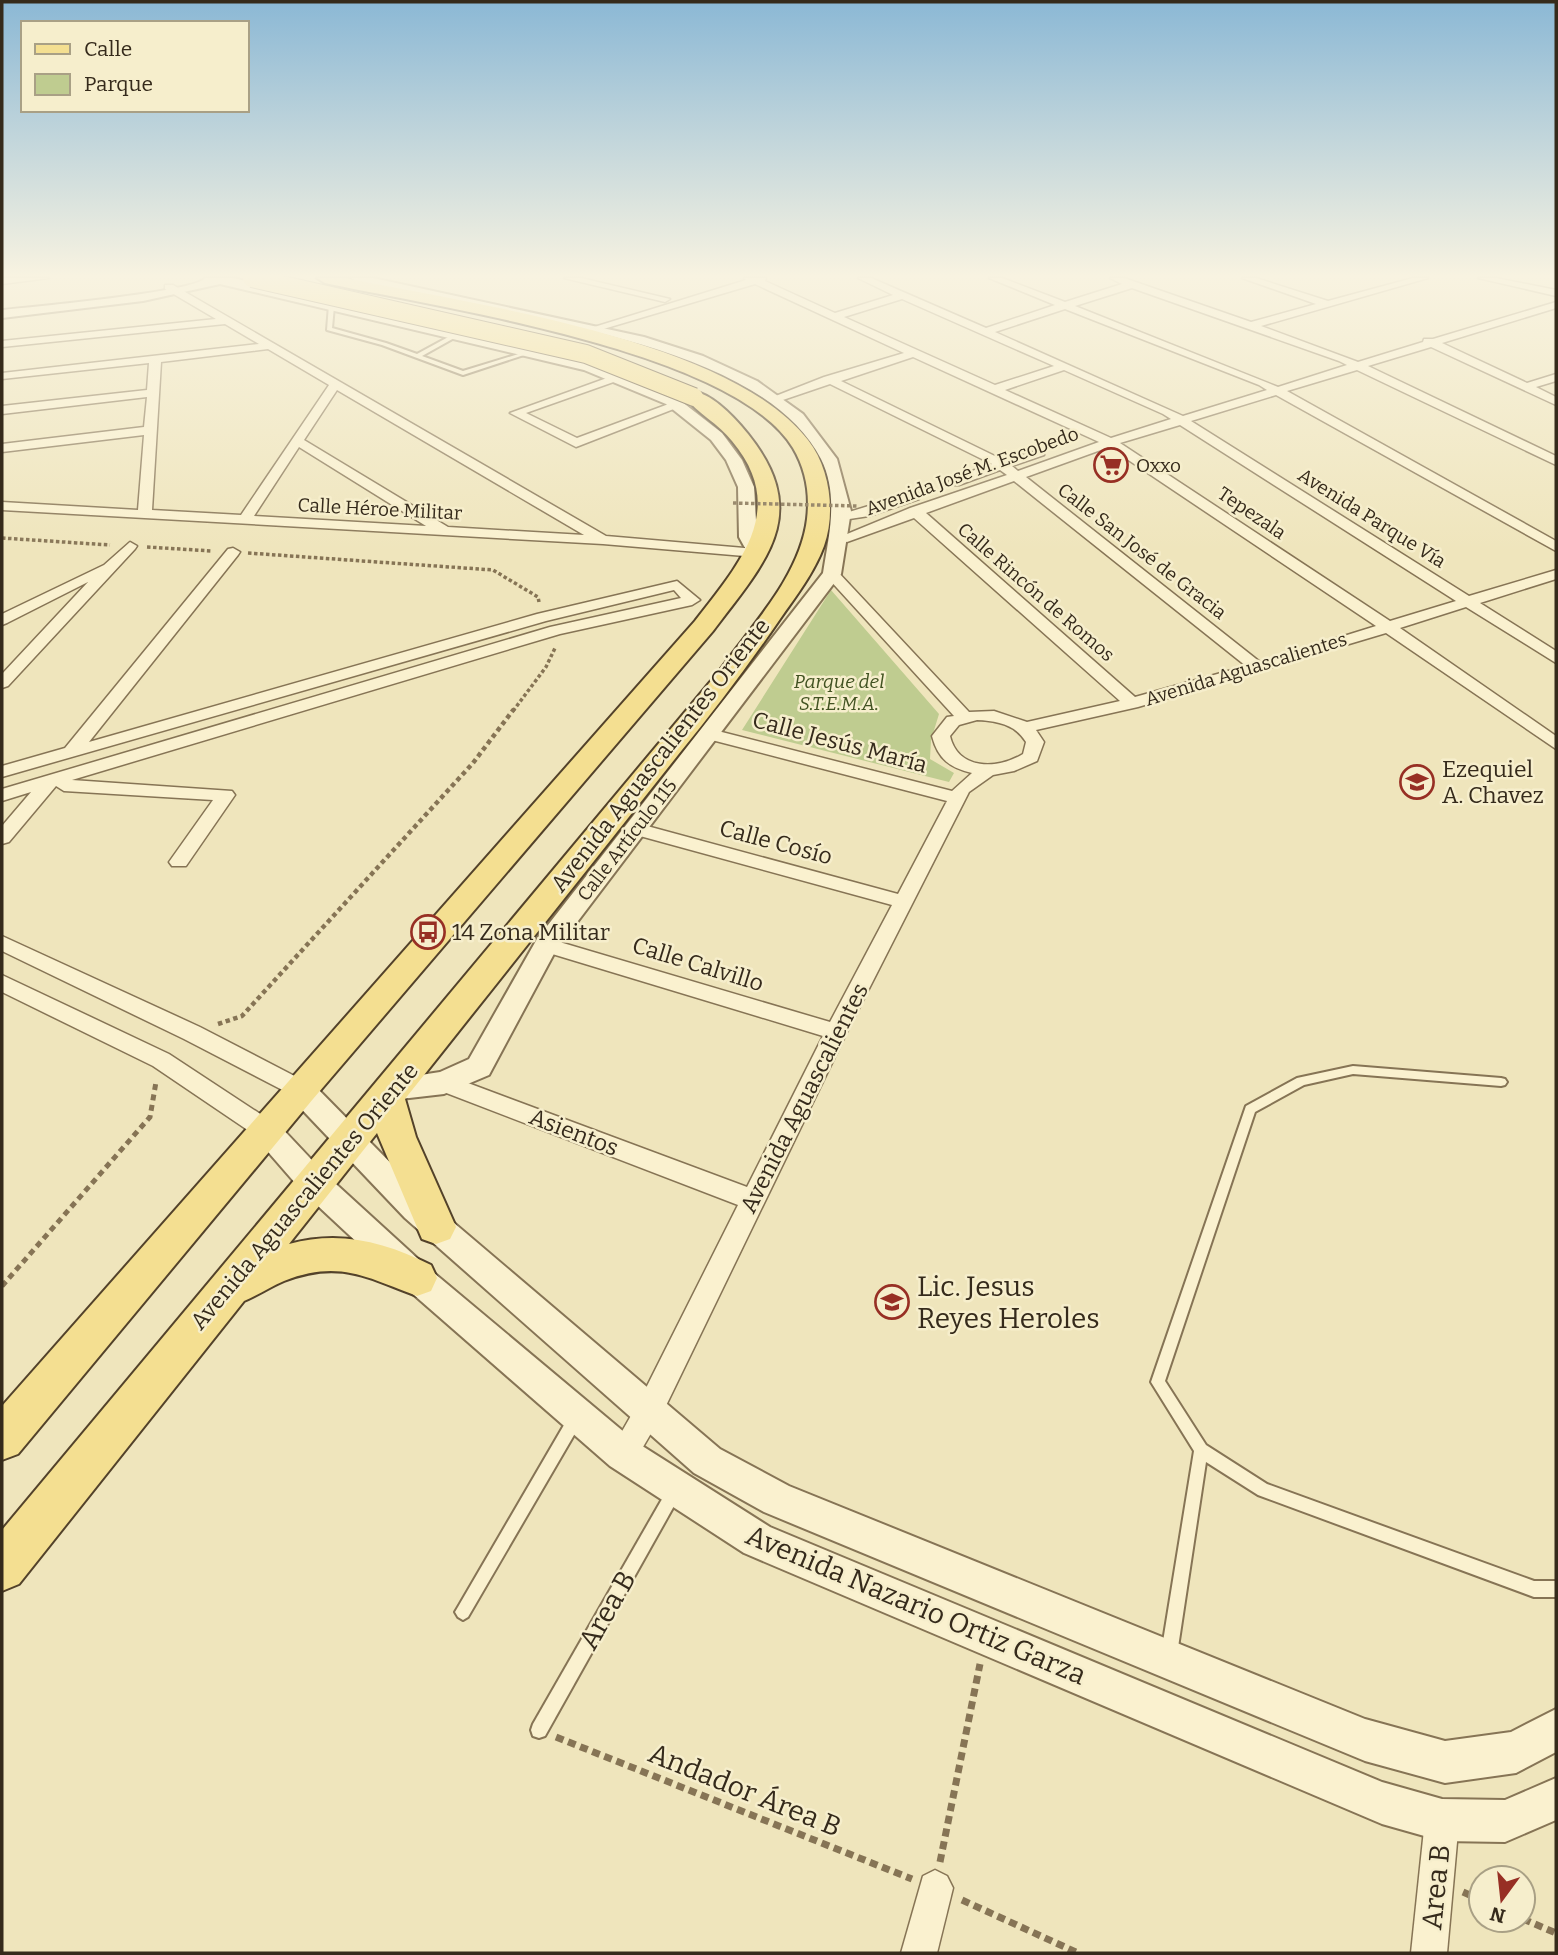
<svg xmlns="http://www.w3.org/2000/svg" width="1558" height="1955" font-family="Bitter,serif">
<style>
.green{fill:#bfcc90}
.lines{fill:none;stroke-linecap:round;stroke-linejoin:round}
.service-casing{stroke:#867455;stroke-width:4}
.minor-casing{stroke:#867455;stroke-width:3}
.tertiary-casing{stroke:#867455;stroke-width:4}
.primary-casing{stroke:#53422a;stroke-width:4}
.path-far3{stroke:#867455;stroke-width:3.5;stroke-dasharray:3.5 2.5;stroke-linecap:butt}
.path-far2{stroke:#867455;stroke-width:4.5;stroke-dasharray:4.5 3.5;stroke-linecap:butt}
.path-far1{stroke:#867455;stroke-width:5;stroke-dasharray:6 4.5;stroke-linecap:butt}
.path{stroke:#867455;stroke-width:7;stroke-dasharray:8 5;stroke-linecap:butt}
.service{fill:#faf1cf;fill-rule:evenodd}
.minor{fill:#faf1cf;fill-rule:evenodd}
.tertiary{fill:#faf1cf;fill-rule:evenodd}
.primary{fill:#f4df91;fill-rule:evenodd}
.primary-bridge-casing{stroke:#53422a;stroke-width:20;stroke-linecap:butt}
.path-bridge{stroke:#867455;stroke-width:3.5;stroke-dasharray:3.5 2.5;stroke-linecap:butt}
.primary-bridge{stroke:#f4df91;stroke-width:18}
.labels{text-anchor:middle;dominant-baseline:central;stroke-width:5;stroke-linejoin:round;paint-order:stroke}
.far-poi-label{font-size:19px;fill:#352a1b;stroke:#f6eecc;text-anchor:start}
.far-street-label{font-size:19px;fill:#352a1b;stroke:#f6eecc}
.far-park-label{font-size:19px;font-style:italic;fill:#415221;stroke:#f6eecc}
.street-label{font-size:23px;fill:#352a1b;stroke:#f6eecc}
.poi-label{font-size:23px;fill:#352a1b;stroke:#f6eecc;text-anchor:start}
.near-poi-label{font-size:28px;fill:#352a1b;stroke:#f6eecc;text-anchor:start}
.near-street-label{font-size:28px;fill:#352a1b;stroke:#f6eecc}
</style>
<rect width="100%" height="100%" fill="#efe5bc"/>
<path class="green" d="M831 590 939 714 931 740 930 759 954 773 949 782 742 730Z"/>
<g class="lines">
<g class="service-casing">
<g id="service">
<path d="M329 305 334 306 332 328 386 343 417 354 452 335H456V337L422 356 463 371 528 351 533 352 463 375 382 345 327 330Z"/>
<path d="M1353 1066 1501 1078 1505 1079 1507 1082 1505 1085 1501 1086 1353 1074 1304 1085 1255 1112 1165 1381 1206 1445 1267 1484 1534 1581H1556V1597H1534L1258 1495 1206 1462 1177 1654 1175 1660 1169 1662 1163 1660 1161 1654 1194 1451 1151 1382 1246 1106 1297 1078Z"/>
<path d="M576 1411 581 1413 583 1418 581 1423 468 1617 463 1620 458 1617 455 1612 458 1607 571 1413Z"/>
<path d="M674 1485 679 1487 681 1492 679 1497 545 1736 539 1738 533 1736 531 1730 533 1724 669 1487Z"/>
</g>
</g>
<g class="minor-casing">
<g id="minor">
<path d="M2 278H49L2 284Z"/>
<path d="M564 278H581L670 299 665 302Z"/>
<path d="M744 278H766L765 281 835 313 893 295 858 278H871L986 328 1055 305 989 278H1002L1065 302 1122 284 1110 278H1124L1251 322 1316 304 1242 278H1256L1328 301 1413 278H1428L1261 326 1358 362 1423 342 1424 339H1433L1556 302V308L1442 343 1527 383 1556 374V381L1536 387 1556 397V405L1431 347 1368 366 1556 456V465L1357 370 1287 391 1556 541V551L1276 395 1191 421 1469 596 1556 570V579L1480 603 1556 651V663L1466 607 1400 628 1556 736V749L1386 633 1138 707 1036 730 1044 742 1037 761 1014 771 993 775 969 792 847 1032 660 1418 633 1464 623 1468 613 1464 609 1454 640 1400 738 1205 436 1089 433 1083 436 1077 444 1074 452 1077 747 1187 823 1036 539 950 536 945 546 938 830 1022 892 905 629 833 627 829 636 823 898 894 947 801 704 738 701 734 710 729 952 791 972 773C950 768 938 759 932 736L947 717 954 716 827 577V571H837L969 712 994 711 1027 722 1120 701 914 518 847 542 835 539 910 508 1007 475 1000 470 959 485H949V479L992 464 830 384 774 403 768 399 824 377 904 353 755 284 600 330 591 328 746 280ZM1132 288 1339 361 1347 365 1278 387 1075 306ZM902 299 1054 366 995 385 844 317ZM1065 309 1259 385 1267 390 1183 416 995 332ZM913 357 1099 442 1018 471 1012 466 1044 455V449L1003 460 841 381ZM1064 370 1163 414 1171 419 1111 438 1005 390ZM1180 425 1456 601 1390 621 1120 443ZM1109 447 1376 626 1260 662 1026 477ZM1014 481 1246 666 1135 697 926 513ZM977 720C997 721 1015 724 1026 742L1023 754C997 770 958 770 950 736L959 725Z"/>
<path d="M1478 278H1496L1556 290V296Z"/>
<path d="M165 285H173L606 536 756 549 763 553 756 557 603 544 2 510V502L138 510 144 435 2 452V444L144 427 147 397 2 414V406L147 390 149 363 2 379V373L259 344 225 324 2 347V341L216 319 165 289ZM268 349 329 385 241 515 152 510 161 362ZM337 390 584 535 448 527 304 440ZM299 447 426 526 254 516Z"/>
<path d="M618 374 622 375V379L526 413 577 438 674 402 684 405 576 447 510 413Z"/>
<path d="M914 492 919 493V499L869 516 843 520 836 516Z"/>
<path d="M130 542 137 546 135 549 8 686 2 688V674L88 582 7 623 2 625V614L104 565Z"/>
<path d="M233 548 240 552 238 555 89 742 537 614 677 581 700 600 692 605 560 634 72 780 232 791 235 795 186 866H172L169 862 213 800 64 791 56 786 9 842 2 844V826L31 792 2 801V789L550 627 681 598 674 590 546 621 2 777V766L65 748 228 549Z"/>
<path d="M2 936 200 1027 308 1083 311 1089 308 1095 300 1098 292 1095 184 1039 2 951Z"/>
<path d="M2 975 169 1054 274 1123 278 1130 274 1137 266 1139 258 1137 153 1066 2 992Z"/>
<path d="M1442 1803 1454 1808 1459 1820 1447 1953H1411L1425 1820 1430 1808Z"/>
<path d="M935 1870 947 1876 953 1888 937 1953H901L923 1876Z"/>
</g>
</g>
<g class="tertiary-casing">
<g id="tertiary">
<path d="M205 278H233L567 356 623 373 677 398 722 433 742 460 754 487 757 537 765 553 762 557H750L739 537 738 487 726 460 711 440 666 404 584 370 220 284 143 301 2 318V310C31 307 196 292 205 278Z"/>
<path d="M351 278H373L644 337 703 356 757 381 803 414 837 459 851 511 841 574 556 950 489 1075 444 1094 392 1100 382 1097 378 1089 382 1081 440 1072 469 1059 537 939 823 573C829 535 839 495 821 459 766 351 551 323 443 300 424 296 362 288 351 278Z"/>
<path d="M300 1078 310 1081 427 1200 720 1449 789 1486 1365 1719 1445 1741 1511 1732 1556 1709V1752L1516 1773 1445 1783 1365 1761 764 1512 694 1473 405 1218 290 1097 286 1089 290 1081Z"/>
<path d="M266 1118 276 1122 325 1174 428 1268 636 1442 770 1527 1382 1782 1442 1799 1505 1800 1556 1778V1820L1505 1842 1442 1841 1382 1824 744 1553 610 1466 406 1288 303 1192 256 1138 251 1130 256 1122Z"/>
</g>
</g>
<g class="primary-casing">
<g id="primary">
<path d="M317 278H346C470 304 729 338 808 440 830 468 836 513 824 546 814 573 796 596 780 619 748 666 714 711 678 755 587 870 496 984 405 1099L416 1137 456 1227 450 1239 436 1244 422 1239 377 1133 289 1244C340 1230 385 1242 431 1265L437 1278 431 1291 417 1296C367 1278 340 1259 284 1281 270 1287 258 1295 244 1301L19 1584 2 1591V1530L720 670C752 625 800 576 807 519 810 494 806 470 793 448 734 350 435 307 325 283Z"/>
<path d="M694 391C715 396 735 418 748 434 813 515 765 562 713 631L313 1099 18 1454 2 1460V1406L695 621C740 563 789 509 732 441 719 424 697 413 685 397Z"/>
</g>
</g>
<g class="path-far3">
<path d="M2 538 110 545"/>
<path d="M147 547 211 551"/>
<path d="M248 553 493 570 538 597 539 602"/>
<path d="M513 711 546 667 555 648"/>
</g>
<path class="path-far2" d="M218 1024 242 1016 473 763 514 709"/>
<path class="path-far1" d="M2 1286 150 1117 156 1082"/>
<g class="path">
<path d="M556 1737 912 1879"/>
<path d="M940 1862 980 1664"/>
<path d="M1463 1892 1481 1900"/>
<path d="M962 1900 1078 1953"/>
<path d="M1523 1919 1556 1933"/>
</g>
<use href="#service" class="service"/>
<use href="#minor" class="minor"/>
<use href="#tertiary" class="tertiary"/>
<use href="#primary" class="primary"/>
<g class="primary-bridge-casing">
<path id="primary-bridge" d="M252 278 586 354 694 397"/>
</g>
<path class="path-bridge" d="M733 503 857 506"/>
<use href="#primary-bridge" class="primary-bridge"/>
</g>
<linearGradient id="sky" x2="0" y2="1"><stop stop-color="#8bb8d5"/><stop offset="0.5" stop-color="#f8f3e1"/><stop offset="1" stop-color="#f8f3e1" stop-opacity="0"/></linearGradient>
<rect width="1558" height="551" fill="url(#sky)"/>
<defs>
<g id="supermarket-ring" transform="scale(1.75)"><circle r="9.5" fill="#f6eecc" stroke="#972f24" stroke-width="1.5"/><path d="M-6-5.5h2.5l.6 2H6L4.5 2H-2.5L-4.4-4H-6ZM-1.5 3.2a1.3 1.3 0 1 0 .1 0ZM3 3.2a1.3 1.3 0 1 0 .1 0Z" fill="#972f24"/></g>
<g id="school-ring" transform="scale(1.75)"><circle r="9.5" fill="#f6eecc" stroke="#972f24" stroke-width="1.5"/><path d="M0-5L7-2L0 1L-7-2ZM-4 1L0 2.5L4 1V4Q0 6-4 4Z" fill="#972f24"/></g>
<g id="bus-ring" transform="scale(1.75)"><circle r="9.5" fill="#f6eecc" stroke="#972f24" stroke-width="1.5"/><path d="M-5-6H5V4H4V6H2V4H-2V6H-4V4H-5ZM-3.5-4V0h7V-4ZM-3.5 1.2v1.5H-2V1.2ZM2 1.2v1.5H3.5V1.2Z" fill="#972f24"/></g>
<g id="university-ring" transform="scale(1.75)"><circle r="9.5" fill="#f6eecc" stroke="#972f24" stroke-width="1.5"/><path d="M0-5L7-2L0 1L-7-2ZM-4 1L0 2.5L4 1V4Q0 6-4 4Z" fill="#972f24"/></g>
</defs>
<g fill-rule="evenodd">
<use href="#supermarket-ring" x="1111" y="465"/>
<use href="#school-ring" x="1417" y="782"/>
<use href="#bus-ring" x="428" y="932"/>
<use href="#university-ring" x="892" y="1302"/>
</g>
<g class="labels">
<g class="far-poi-label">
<text x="1136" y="465">Oxxo</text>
</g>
<g class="far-street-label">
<text transform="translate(972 471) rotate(-20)">Avenida José M. Escobedo</text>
<text transform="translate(380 509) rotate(3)">Calle Héroe Militar</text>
<text transform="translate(1252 513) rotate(34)">Tepezala</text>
<text transform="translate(1372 518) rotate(32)">Avenida Parque Vía</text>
<text transform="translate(1142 551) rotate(38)">Calle San José de Gracia</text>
<text transform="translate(1036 592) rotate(41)">Calle Rincón de Romos</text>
<text transform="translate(1246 669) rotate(-17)">Avenida Aguascalientes</text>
<text transform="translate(627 840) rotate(-52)">Calle Artículo 115</text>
</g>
<g class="far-park-label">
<text x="839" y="681">Parque del<tspan x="839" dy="22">S.T.E.M.A.</tspan></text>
</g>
<g class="street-label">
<text transform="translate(840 742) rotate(15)">Calle Jesús María</text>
<text transform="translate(660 755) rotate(-52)">Avenida Aguascalientes Oriente</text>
<text transform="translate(776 842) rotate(15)">Calle Cosío</text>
<text transform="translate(698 964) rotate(17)">Calle Calvillo</text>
<text transform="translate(804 1098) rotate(-63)">Avenida Aguascalientes</text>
<text transform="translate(574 1132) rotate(21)">Asientos</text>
<text transform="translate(304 1196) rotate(-50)">Avenida Aguascalientes Oriente</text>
</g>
<g class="poi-label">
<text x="1442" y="769">Ezequiel<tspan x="1442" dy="26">A. Chavez</tspan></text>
<text x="452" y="932">14 Zona Militar</text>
</g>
<g class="near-poi-label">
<text x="917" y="1286">Lic. Jesus<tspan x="917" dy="32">Reyes Heroles</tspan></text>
</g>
<g class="near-street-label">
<text transform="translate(916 1605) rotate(23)">Avenida Nazario Ortiz Garza</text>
<text transform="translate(607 1610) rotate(-60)">Area B</text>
<text transform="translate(745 1790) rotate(22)">Andador Área B</text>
<text transform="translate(1436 1887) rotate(-84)">Area B</text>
</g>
</g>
<rect width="1558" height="1955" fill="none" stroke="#352a1b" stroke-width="7"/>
<rect x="21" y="21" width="228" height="91" fill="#f6eecc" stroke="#a9a085" stroke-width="2"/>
<rect x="35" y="44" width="35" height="10" fill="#f4df91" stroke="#a9a085" stroke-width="2"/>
<text x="84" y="56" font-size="21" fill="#352a1b">Calle</text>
<rect x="35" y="74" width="35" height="21" fill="#bfcc90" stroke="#a9a085" stroke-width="2"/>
<text x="84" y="91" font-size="21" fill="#352a1b">Parque</text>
<g transform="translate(1502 1899) rotate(195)"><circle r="33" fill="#f6eecc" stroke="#a9a085" stroke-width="2"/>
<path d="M0-5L12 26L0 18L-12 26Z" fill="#972f24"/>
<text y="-10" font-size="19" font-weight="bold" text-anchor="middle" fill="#352a1b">N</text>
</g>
</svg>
